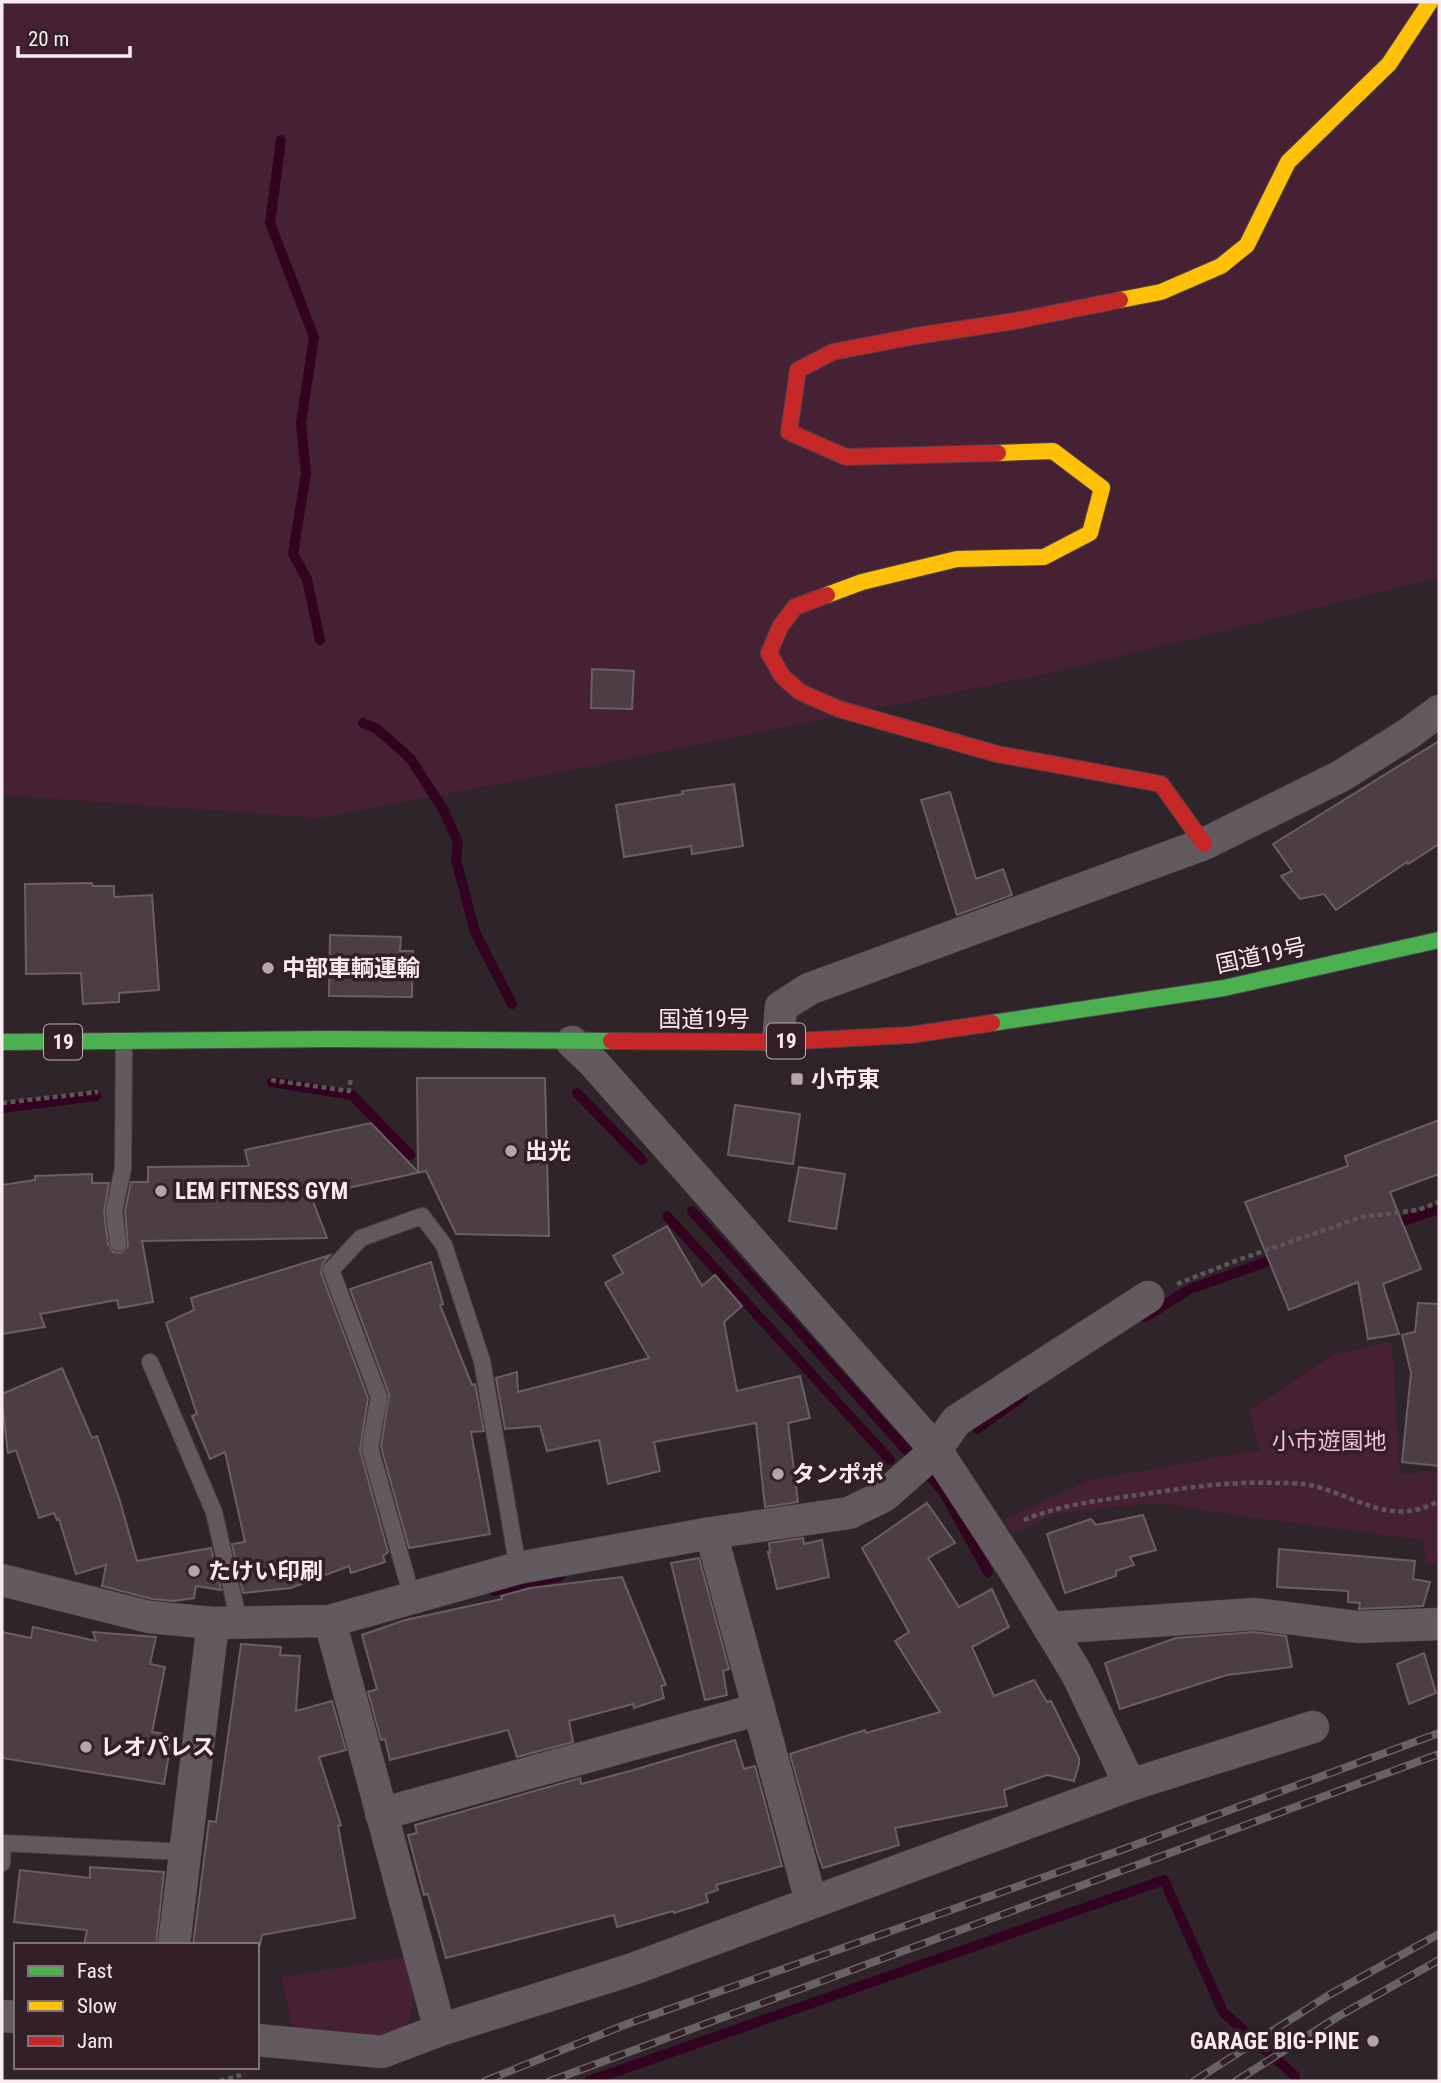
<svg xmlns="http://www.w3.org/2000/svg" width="1441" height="2083" font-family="'Roboto Condensed','Noto Sans JP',sans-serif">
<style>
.green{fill:#462134}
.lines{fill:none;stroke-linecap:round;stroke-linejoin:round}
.stream{stroke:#32031f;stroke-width:10}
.building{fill:#4d3d45;stroke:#6a5f64;stroke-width:2}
.lane-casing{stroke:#4c4247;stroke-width:18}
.street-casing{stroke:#4c4247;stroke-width:33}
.fast-casing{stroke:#4c4247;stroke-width:18}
.slow-casing{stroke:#4c4247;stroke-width:18}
.jam-casing{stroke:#4c4247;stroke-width:18}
.path{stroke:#5e5559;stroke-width:4.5;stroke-dasharray:5 3.5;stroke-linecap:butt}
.lane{stroke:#625a5e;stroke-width:16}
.street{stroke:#625a5e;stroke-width:32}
.fast{stroke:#4caf50;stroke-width:16}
.slow{stroke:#ffc107;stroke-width:16}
.jam{stroke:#c62828;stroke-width:16}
.rail-casing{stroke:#6a6366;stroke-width:8}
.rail{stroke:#331f28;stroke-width:5;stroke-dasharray:16;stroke-linecap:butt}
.poi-dot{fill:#b3a5ab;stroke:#331f28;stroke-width:2.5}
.labels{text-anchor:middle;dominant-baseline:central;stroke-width:7;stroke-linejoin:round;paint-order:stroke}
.shield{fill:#331f28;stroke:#beaeb5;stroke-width:2}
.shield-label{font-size:21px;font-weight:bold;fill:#faebf1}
.street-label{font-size:23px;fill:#faebf1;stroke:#331f28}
.poi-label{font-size:23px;font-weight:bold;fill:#faebf1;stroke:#331f28;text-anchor:start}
.park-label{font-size:23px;fill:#f6bdd7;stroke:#331f28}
</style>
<rect width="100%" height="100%" fill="#2f2429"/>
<g class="green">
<path d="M2 2H1439V577L1060 671 593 766 319 818 2 795Z"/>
<path d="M1392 1342 1400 1475 1439 1470V1563H1426L1423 1540 1234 1515 1161 1503 1102 1508 1053 1515 1012 1534 1004 1520 1090 1480 1260 1450 1249 1411 1334 1354Z"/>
<path d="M404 1957 414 1996 408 2029 376 2042 293 2032 282 1977Z"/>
</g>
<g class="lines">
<g class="stream">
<path d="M281 140 270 223 314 337 301 423 306 473 293 554 307 579 320 640"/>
<path d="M363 723 377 729 410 758 443 809 458 842 456 860 475 932 512 1004"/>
<path d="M272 1082 352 1095 410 1155"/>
<path d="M577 1093 642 1160"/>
<path d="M2 1108 96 1096"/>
<path d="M692 1211 943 1491 988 1572"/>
<path d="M667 1216 890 1460"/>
<path d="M1388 1223 1400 1222 1439 1209"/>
<path d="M1145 1317 1190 1289 1280 1257"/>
<path d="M977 1429 1023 1396"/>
<path d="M494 1591 560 1576"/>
<path d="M589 2081 1164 1880 1223 2012 1295 2076"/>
</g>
</g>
<g class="building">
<path d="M592 669 634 671 632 709 591 708Z"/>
<path d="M1439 741V844L1408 864 1407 862 1336 910 1324 894 1300 899 1281 876 1292 871 1273 844Z"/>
<path d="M734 784 743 846 692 854 691 846 624 857 616 805 683 794 682 791Z"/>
<path d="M950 792 976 879 1003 869 1012 895 957 915 921 800Z"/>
<path d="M92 883 93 886H114V897L152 895 159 990 119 993V1002L83 1004 81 973 26 974 25 884Z"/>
<path d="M330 935 401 937 400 951H413L412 997 329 996Z"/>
<path d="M417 1078H545L549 1236 456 1234 426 1171 311 1196 327 1238 142 1241 153 1302 119 1308 117 1300 40 1314 45 1327 2 1334V1185L35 1180V1176L92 1174V1183H109L104 1212 108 1244 113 1252 120 1253 128 1246 125 1211 131 1182H148V1167L249 1166 245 1150 371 1123 418 1172Z"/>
<path d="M735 1105 800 1114 793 1164 728 1155Z"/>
<path d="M1439 1120V1174L1390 1192 1421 1269 1383 1284 1399 1334 1368 1339 1358 1282 1289 1310 1245 1202 1348 1166 1345 1156Z"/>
<path d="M799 1167 845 1174 836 1229 789 1221Z"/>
<path d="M667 1226 702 1286 715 1275 742 1306 724 1322 737 1391 800 1376 810 1418 788 1423 798 1502 765 1507 756 1423 654 1442 660 1471 608 1484 599 1440 547 1451 540 1426 505 1429 496 1378 517 1372 518 1392 649 1358 605 1283 623 1273 613 1256Z"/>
<path d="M330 1255 323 1263 321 1273 368 1398 360 1450 388 1552 383 1556 385 1562 351 1573 349 1566 291 1588 243 1593 232 1544 245 1542 225 1452 210 1459 192 1416 197 1414 166 1323 194 1310 191 1298Z"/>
<path d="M431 1262 443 1304 440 1305 472 1385 475 1384 484 1431 471 1432 490 1534 409 1548 381 1447 389 1394 350 1289Z"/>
<path d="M1418 1303 1439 1304V1466L1402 1462 1411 1373 1402 1335 1415 1332Z"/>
<path d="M62 1368 92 1438 97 1436 119 1498 137 1561 211 1548 221 1590 196 1586 194 1598 174 1601 152 1599 102 1586 106 1565 76 1574 59 1519 57 1520 54 1513 39 1518 16 1450 8 1453 2 1403V1394Z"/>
<path d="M927 1503 955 1543 928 1558 959 1607 992 1589 1009 1627 972 1647 994 1696 1034 1680 1047 1702 1051 1701 1079 1758V1764L1074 1781 1047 1775 1004 1790 1007 1806 895 1828 899 1845 823 1868 818 1855 790 1754 865 1730 866 1733 940 1712 895 1641 909 1632 862 1548Z"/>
<path d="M1143 1515 1156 1550 1130 1557 1134 1565 1116 1571V1576L1065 1593 1047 1534 1091 1519 1096 1525Z"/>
<path d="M803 1538 804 1544 822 1540 829 1577 777 1589 768 1552H770L769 1543Z"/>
<path d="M1279 1549 1415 1561 1413 1579 1430 1582 1423 1606 1359 1609 1360 1603 1348 1602V1591L1277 1587Z"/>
<path d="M699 1558 729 1669 723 1671 727 1695 705 1700 671 1563Z"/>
<path d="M622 1577 666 1685 661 1686 664 1698 634 1708 633 1704 569 1721 573 1742 517 1757 508 1730 390 1760 385 1739 381 1740 368 1692 377 1689 362 1635 405 1620 502 1599 501 1596 530 1588Z"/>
<path d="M33 1627 96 1641 93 1632 156 1637 150 1664 165 1667 152 1732 172 1735 164 1784 2 1758V1632L31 1638Z"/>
<path d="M1254 1632 1286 1636 1292 1667 1227 1675 1120 1709 1105 1663 1176 1638Z"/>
<path d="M241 1644 281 1647 280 1655 300 1656 296 1711 332 1701 346 1750 319 1757 341 1825 338 1826 355 1918 262 1935 260 1945H193L209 1821 216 1822Z"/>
<path d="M1424 1653 1436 1693 1409 1704 1397 1664Z"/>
<path d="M735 1740 744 1769 755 1766 782 1866 716 1885 718 1890 706 1894 708 1902 674 1913 673 1911 617 1927 614 1915 446 1958 428 1894 424 1895 408 1835 417 1833 415 1825 580 1778 581 1784 630 1771Z"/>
<path d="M90 1867 164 1872 156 1945H84L87 1930 14 1922 20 1870 90 1878Z"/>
</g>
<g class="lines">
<g class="lane-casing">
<g id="lane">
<path d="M118 1243 114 1211 123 1169 124 1042"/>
<path d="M150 1362 214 1512 239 1622"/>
<path d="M412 1597 370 1448 379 1397 331 1270 361 1238 422 1216 444 1245 482 1361 518 1568"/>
<path d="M2 1863 3 1843 185 1852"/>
</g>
</g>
<g class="street-casing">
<g id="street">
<path d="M572 1042 593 1062 936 1450 1013 1568 1077 1674 1130 1785"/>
<path d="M778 1042 781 1007 809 989 1204 844 1341 776 1408 734 1439 711"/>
<path d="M711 1533 811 1901"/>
<path d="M2 1580 149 1617 213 1623 330 1621 518 1568 711 1533 849 1513 884 1496 936 1450 956 1421 1148 1297"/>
<path d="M330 1621 440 2030"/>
<path d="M1049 1628 1255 1614 1358 1627 1439 1624"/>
<path d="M381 1814 759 1709"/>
<path d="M174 1945 213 1623"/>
<path d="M2 2016 16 2017"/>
<path d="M257 2040 382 2052 440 2030 630 1970 1130 1785 1313 1727"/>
</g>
</g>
<g class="fast-casing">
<g id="fast">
<path d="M992 1023 1224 988 1439 940"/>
<path d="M2 1042 330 1039 611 1041"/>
</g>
</g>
<g class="slow-casing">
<g id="slow">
<path d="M1120 300 1161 292 1221 266 1247 245 1288 162 1389 64 1430 2"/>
<path d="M827 595 862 582 957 559 1044 557 1090 533 1102 488 1053 451 998 453"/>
</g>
</g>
<g class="jam-casing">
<g id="jam">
<path d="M998 453 846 457 789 432 798 370 833 352 916 336 1015 321 1120 300"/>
<path d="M827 595 795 607 780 627 769 653 782 676 800 692 839 709 997 754 1161 784 1204 844"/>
<path d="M611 1041 778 1042 910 1035 992 1023"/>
</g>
</g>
<g class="path">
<path d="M271 1080 349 1091 351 1077"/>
<path d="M2 1103 98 1092"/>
<path d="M1177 1284 1238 1260 1362 1217 1418 1210 1439 1202"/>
<path d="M1024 1520C1060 1505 1100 1500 1138 1495 1184 1488 1229 1481 1276 1483 1289 1483 1305 1483 1318 1487 1363 1500 1392 1526 1439 1501"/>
<path d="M220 2081 245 2074"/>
</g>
<use href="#lane" class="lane"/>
<use href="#street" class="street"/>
<use href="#fast" class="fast"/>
<use href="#slow" class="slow"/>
<use href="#jam" class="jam"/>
<g class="rail-casing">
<g id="rail">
<path d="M485 2081 627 2024 1124 1849 1439 1733"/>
<path d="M550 2081 1439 1754"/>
<path d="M1194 2081 1329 1995 1439 1934"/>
<path d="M1236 2081 1339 2016 1439 1960"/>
</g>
</g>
<use href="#rail" class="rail"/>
</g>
<g class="poi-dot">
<circle cx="268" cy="968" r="7"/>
<rect x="790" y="1072" width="14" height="14" rx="3.5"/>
<circle cx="511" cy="1151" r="7"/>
<circle cx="161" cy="1191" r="7"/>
<circle cx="778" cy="1474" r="7"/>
<circle cx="194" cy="1571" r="7"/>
<circle cx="86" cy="1747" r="7"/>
<circle cx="1373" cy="2041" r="7"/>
</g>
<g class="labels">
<g class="shield">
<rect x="767" y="1023.5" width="38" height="35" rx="5"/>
<rect x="44" y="1024.5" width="38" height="35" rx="5"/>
</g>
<g class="shield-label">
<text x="786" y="1041">19</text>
<text x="63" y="1042">19</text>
</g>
<g class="street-label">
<text transform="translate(1261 956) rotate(-12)">国道19号</text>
<text x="704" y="1019">国道19号</text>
</g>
<g class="poi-label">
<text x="282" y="968">中部車輌運輸</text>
<text x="811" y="1079">小市東</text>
<text x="525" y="1151">出光</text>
<text x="175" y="1191">LEM FITNESS GYM</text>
<text x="792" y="1474">タンポポ</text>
<text x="208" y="1571">たけい印刷</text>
<text x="100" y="1747">レオパレス</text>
<text x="1359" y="2041" text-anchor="end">GARAGE BIG-PINE</text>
</g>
<g class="park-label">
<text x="1329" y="1441">小市遊園地</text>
</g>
</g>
<rect width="1441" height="2083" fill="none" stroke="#faebf1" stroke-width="7"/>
<rect x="14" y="1943" width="245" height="126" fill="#331f28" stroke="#837178" stroke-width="2"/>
<rect x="28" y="1966" width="35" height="10" fill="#4caf50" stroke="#837178" stroke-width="2"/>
<text x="77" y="1978" font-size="21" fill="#faebf1">Fast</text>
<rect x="28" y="2001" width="35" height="10" fill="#ffc107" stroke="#837178" stroke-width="2"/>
<text x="77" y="2013" font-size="21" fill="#faebf1">Slow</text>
<rect x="28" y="2036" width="35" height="10" fill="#c62828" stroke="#837178" stroke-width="2"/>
<text x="77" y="2048" font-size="21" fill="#faebf1">Jam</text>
<path d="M18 46v10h112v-10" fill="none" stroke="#faebf1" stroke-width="3.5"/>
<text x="28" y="46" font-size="21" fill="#faebf1" stroke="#331f28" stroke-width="5" paint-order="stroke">20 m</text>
</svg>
